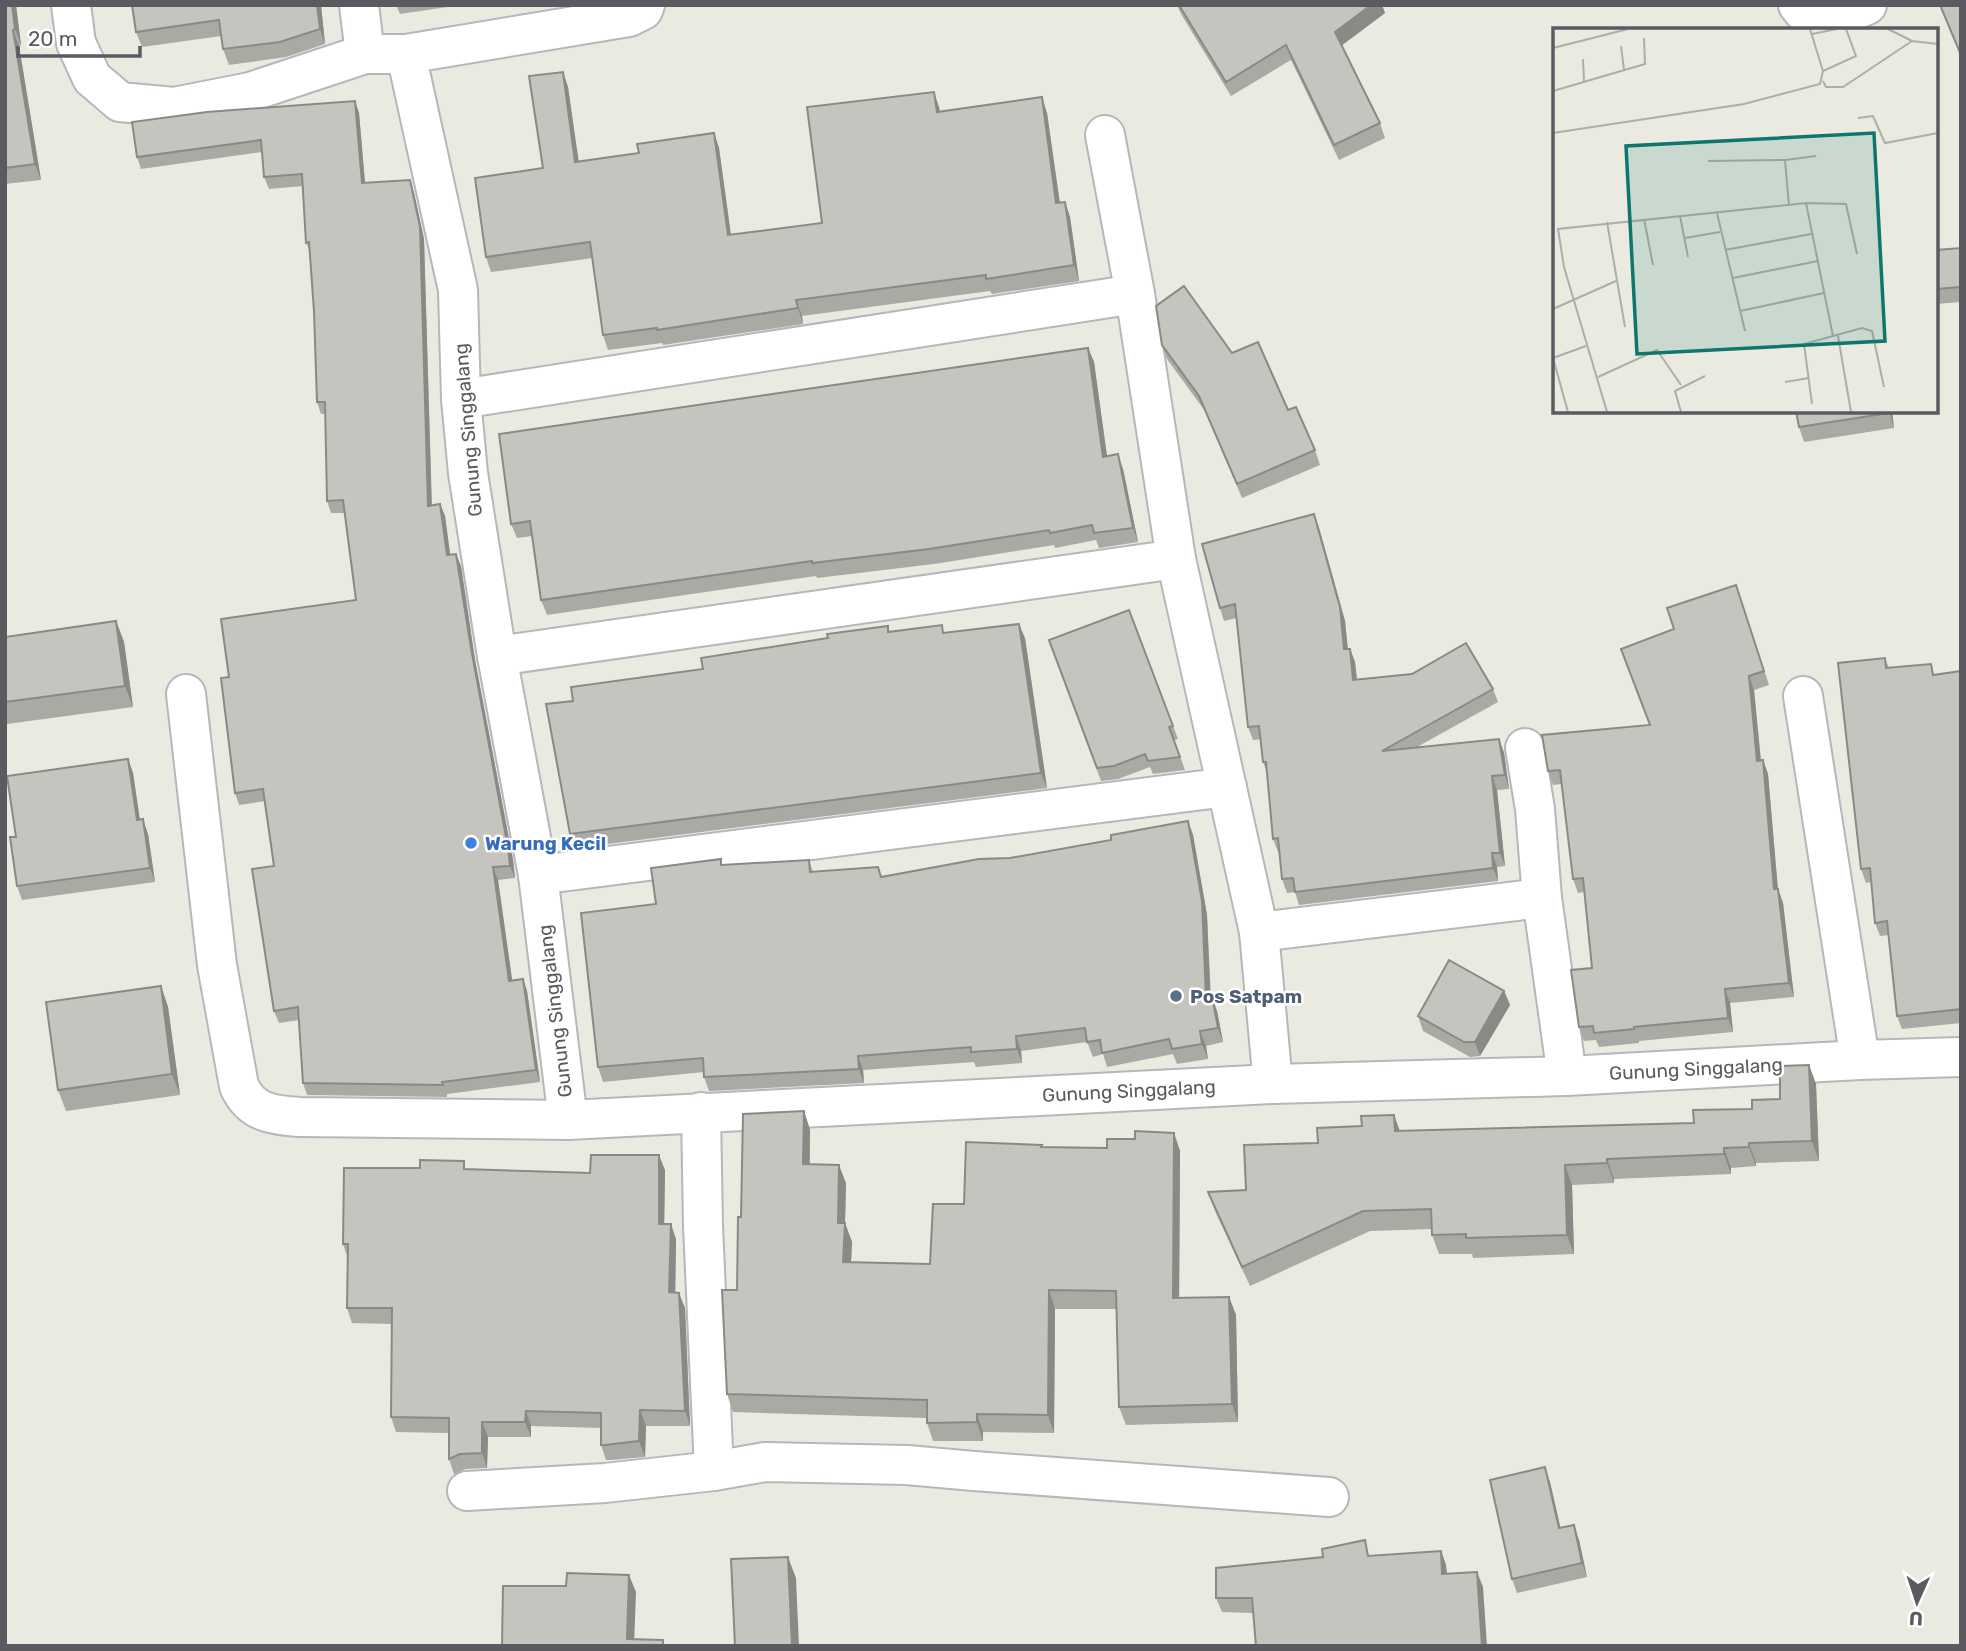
<svg xmlns="http://www.w3.org/2000/svg" width="1966" height="1651" font-family="Rubik,sans-serif">
<style>
.lines{fill:none;stroke-linecap:round;stroke-linejoin:round}
.minor-casing{stroke:#b6b7bc;stroke-width:42}
.minor{stroke:#fff;stroke-width:38}
.wall{fill:#aaa9a3}
.shaded-wall{fill:#8b8985}
.building{fill:#c6c4be;stroke:#8b8985;stroke-width:2}
.shop-dot{fill:#3f7fe0;stroke:#fff;stroke-width:2.5}
.service-dot{fill:#5c6f8a;stroke:#fff;stroke-width:2.5}
.labels{text-anchor:middle;dominant-baseline:central;stroke-width:5;stroke-linejoin:round;paint-order:stroke}
.street-label{font-size:19px;fill:#595b60;stroke:#fff}
.shop-label{font-size:19px;font-weight:bold;fill:#366cbe;stroke:#fff;text-anchor:start}
.service-label{font-size:19px;font-weight:bold;fill:#4e5e75;stroke:#fff;text-anchor:start}
.inset-road{fill:none;stroke:#adada9;stroke-width:2}
.view{fill:#0f766e;fill-opacity:0.15;stroke:#0f766e;stroke-width:3.5}
.inset-edge{fill:none;stroke:#595b60;stroke-width:3.5}
</style>
<rect width="100%" height="100%" fill="#ebeae1"/>
<g class="lines">
<g class="minor-casing">
<g id="minor">
<path d="M71 5 76 43 92 78 120 102 174 107 250 92 365 54H406L458 290 461 399 468 473 497 656 538 875 568 1120 1273 1084 1567 1076 1860 1060 1961 1057"/>
<path d="M359 5 365 54"/>
<path d="M1798 5C1801 9 1806 16 1810 18 1826 27 1852 11 1867 5"/>
<path d="M406 54 629 17 643 10 645 5"/>
<path d="M1105 135 1135 294 1176 559 1259 932 1273 1084"/>
<path d="M461 399 1135 294"/>
<path d="M497 656 1176 559"/>
<path d="M186 694 217 965 239 1086C251 1113 272 1115 300 1117L568 1120"/>
<path d="M1803 696 1860 1060"/>
<path d="M1525 748 1535 809 1542 898 1567 1076"/>
<path d="M538 875 1227 787"/>
<path d="M1259 932 1542 898"/>
<path d="M714 1471 765 1462 907 1465 974 1471 1329 1497"/>
<path d="M467 1491 605 1483 714 1471 703 1226 701 1112"/>
</g>
</g>
<use href="#minor" class="minor"/>
</g>
<g class="wall">
<path d="M5 5H16L21 45 19 46 41 180 5 184Z"/>
<path d="M321 5 325 44 286 57 229 65 223 49 221 36 142 47 136 32Z"/>
<path d="M396 5H461L400 14Z"/>
<path d="M1177 5H1382L1385 13 1342 45 1380 123 1385 138 1339 160 1291 60 1231 96 1181 14Z"/>
<path d="M563 72 568 87 578 162 639 153 714 133 719 148 731 235 822 223 939 107 940 112 1047 113 1060 203 1065 202 1070 217 1079 281 992 294 990 291 802 316 803 324 663 345 662 343 608 350 603 335 593 258 491 272 486 257 543 168Z"/>
<path d="M355 101 359 113 365 183 410 180 414 193 424 239 432 505 440 504 445 516 450 555 461 566 475 660 513 860 515 878 498 880 512 980 523 979 527 991 540 1082 447 1094V1097L307 1095 303 1083 299 1020 279 1023 274 1011V866L265 801 239 805 235 793 229 677 356 600 345 513H331L327 501 326 414H321L317 402 314 311 310 251 306 243 303 186 269 189 264 177 262 152 141 169 137 157Z"/>
<path d="M1961 248V302L1936 304V250Z"/>
<path d="M1162 345 1232 353 1315 450 1320 465 1242 498 1205 411 1167 359Z"/>
<path d="M1088 348 1094 362 1107 456 1123 469 1138 542 1099 548 1096 540 1055 548 1054 545 934 564 817 578 816 576 547 615 541 600 532 536 517 538 511 524Z"/>
<path d="M1892 411 1894 428 1804 442 1799 427Z"/>
<path d="M1314 514 1319 528 1345 621 1348 649H1350L1355 662 1357 679 1493 689 1498 702 1417 747 1499 739 1504 753 1509 789 1497 790 1505 866 1497 867 1498 881 1299 905 1295 892 1287 893 1282 879 1279 852H1278L1273 839 1267 773 1263 762 1261 739 1253 740 1248 727 1237 618 1224 621 1220 608Z"/>
<path d="M1741 599 1769 685 1754 690 1761 760H1763L1768 774 1778 889 1783 903 1794 997 1730 1003 1733 1032 1639 1041V1043L1599 1047 1596 1040 1584 1041 1579 1027 1592 968 1584 892 1578 893 1573 879 1561 784 1553 785 1548 771 1650 725 1674 629Z"/>
<path d="M1129 610 1178 739 1174 740 1185 770 1153 774 1150 767 1118 779 1101 781 1049 640Z"/>
<path d="M116 621 124 642 133 707 7 724 5 718V637Z"/>
<path d="M888 626 890 632H945L1025 638 1047 788 576 848 570 834 573 701Z"/>
<path d="M1885 658 1889 668 1936 675 1961 671V1023L1902 1029 1897 1016 1889 935 1880 936 1875 923 1871 882 1866 883 1861 869Z"/>
<path d="M128 759 133 773 140 820 148 834 155 882 22 900 17 886 16 837Z"/>
<path d="M1188 821 1193 835 1207 915 1211 997 1217 1011 1223 1042 1206 1046 1208 1059 1177 1064 1173 1054 1107 1067 1103 1054 1093 1057 1087 1042 1021 1051 1022 1063 976 1067 974 1062 863 1070 864 1083 709 1091 704 1077V1072L603 1082 598 1067 656 904 723 865 809 860 813 872 878 867 882 877 1010 858 1111 840Z"/>
<path d="M161 986 168 1007 180 1095 66 1111 58 1090Z"/>
<path d="M1504 991 1510 1005 1480 1056 1470 1057 1423 1031 1418 1016Z"/>
<path d="M1809 1065 1816 1084 1819 1161 1756 1163V1166L1731 1168V1174L1614 1179V1183L1572 1185 1574 1254 1473 1258 1472 1254H1439L1432 1235V1229L1370 1231 1250 1286 1215 1211 1208 1192 1246 1190 1318 1143 1400 1131 1694 1123 1752 1109 1780 1099Z"/>
<path d="M804 1111 810 1130V1164L846 1183 845 1223 852 1242 851 1262 930 1264 964 1204 1042 1145V1147L1107 1148 1135 1139 1174 1133 1180 1151 1179 1298 1229 1297 1236 1315 1238 1422 1126 1425 1119 1407 1117 1309H1055L1054 1433 983 1432V1441H933L927 1423V1418L733 1412 727 1394 737 1290 741 1217Z"/>
<path d="M467 1169 590 1173 665 1170 664 1224 676 1239 675 1292 685 1308 690 1426H646L645 1457 611 1460H606L601 1445V1428L531 1426V1437H488L487 1468 466 1469 454 1474 449 1459V1433L396 1432 391 1417 392 1324 352 1323 347 1308V1256L343 1244Z"/>
<path d="M1550 1482 1560 1528 1579 1540 1587 1577 1517 1593 1512 1579Z"/>
<path d="M1441 1551 1446 1565 1447 1574 1483 1587 1253 1613 1222 1612 1216 1598 1371 1556Z"/>
</g>
<g class="shaded-wall">
<path d="M12 5H16L21 45 15 29Z"/>
<path d="M317 5H321L325 44 320 29Z"/>
<path d="M1371 5H1382L1385 13 1341 46 1335 32Z"/>
<path d="M13 30 19 46 41 180 35 164Z"/>
<path d="M563 72 568 87 581 177 575 162Z"/>
<path d="M934 92 939 107 942 128 937 112Z"/>
<path d="M1042 97 1047 113 1062 219 1056 203Z"/>
<path d="M355 101 359 113 366 195 362 183Z"/>
<path d="M714 133 719 148 733 251 728 235Z"/>
<path d="M410 180 414 193 424 239 432 518 428 506Z"/>
<path d="M1065 202 1070 217 1079 281 1074 265Z"/>
<path d="M796 300 802 316 803 324 798 308Z"/>
<path d="M1088 348 1094 362 1109 471 1103 457Z"/>
<path d="M1889 411H1892L1894 428Z"/>
<path d="M1118 454 1123 469 1138 542 1133 528Z"/>
<path d="M440 504 445 516 452 568 447 555Z"/>
<path d="M1314 514 1319 528 1345 621 1349 663 1344 649Z"/>
<path d="M456 554 461 566 475 660 513 860 515 878 510 866 471 648Z"/>
<path d="M116 621 124 642 133 707 125 686Z"/>
<path d="M1019 624 1025 638 1047 788 1041 773Z"/>
<path d="M1350 649 1355 662 1358 693 1353 680Z"/>
<path d="M1749 676 1754 690 1762 774 1757 761Z"/>
<path d="M1499 739 1504 753 1509 789 1505 775Z"/>
<path d="M128 759 133 773 142 835 137 820Z"/>
<path d="M1763 760 1768 774 1779 903 1774 889Z"/>
<path d="M1492 776 1497 790 1505 866 1500 853Z"/>
<path d="M143 819 148 834 155 882 150 868Z"/>
<path d="M1188 821 1193 835 1207 915 1211 1012 1206 998Z"/>
<path d="M1492 853 1497 867 1498 881 1493 868Z"/>
<path d="M493 867 498 880 514 993 509 981Z"/>
<path d="M1778 889 1783 903 1794 997 1789 983Z"/>
<path d="M523 979 527 991 540 1082 536 1070Z"/>
<path d="M161 986 168 1007 180 1095 172 1074Z"/>
<path d="M1725 989 1730 1003 1733 1032 1728 1018Z"/>
<path d="M1504 991 1510 1005 1480 1056 1475 1042Z"/>
<path d="M1212 997 1217 1011 1223 1042 1218 1028Z"/>
<path d="M1200 1031 1206 1046 1208 1059 1202 1044Z"/>
<path d="M1016 1036 1021 1051 1022 1063 1017 1049Z"/>
<path d="M858 1056 863 1070 864 1083 859 1069Z"/>
<path d="M1809 1065 1816 1084 1819 1161 1812 1141Z"/>
<path d="M804 1111 810 1130 809 1183 803 1164Z"/>
<path d="M1394 1115 1401 1134 1395 1131Z"/>
<path d="M1174 1133 1180 1151 1179 1316 1173 1298Z"/>
<path d="M1749 1143 1756 1163V1166L1749 1147Z"/>
<path d="M1724 1148 1731 1168V1174L1724 1154Z"/>
<path d="M659 1155 665 1170 664 1239 659 1224Z"/>
<path d="M1607 1159 1614 1179V1183L1607 1163Z"/>
<path d="M839 1165 846 1183 845 1223 852 1242 850 1281 843 1262 838 1223Z"/>
<path d="M1565 1165 1572 1185 1574 1254 1567 1235Z"/>
<path d="M671 1224 676 1239 675 1308 669 1292Z"/>
<path d="M1049 1290 1055 1309 1054 1433 1048 1415Z"/>
<path d="M679 1293 685 1308 690 1426 685 1411Z"/>
<path d="M1229 1297 1236 1315 1238 1422 1232 1404Z"/>
<path d="M640 1410 646 1426 645 1457 639 1441Z"/>
<path d="M526 1411 531 1426V1437L525 1422Z"/>
<path d="M977 1414 983 1432V1441L977 1422Z"/>
<path d="M482 1422 488 1437 487 1468 482 1453Z"/>
<path d="M1545 1467 1550 1482 1564 1543 1559 1528Z"/>
<path d="M1574 1525 1579 1540 1587 1577 1582 1563Z"/>
<path d="M1441 1551 1446 1565 1448 1589 1442 1574Z"/>
<path d="M788 1557 796 1578 799 1646H792Z"/>
<path d="M1477 1572 1483 1587 1487 1646H1482Z"/>
<path d="M629 1575 636 1592 634 1646 627 1639Z"/>
</g>
<g class="building">
<path d="M5 5H12L15 29 13 30 35 164 5 168Z"/>
<path d="M132 5H317L320 29 280 42 223 49 219 20 136 32Z"/>
<path d="M1179 5H1371L1335 32 1380 123 1334 145 1286 45 1226 82Z"/>
<path d="M1940 5H1961V55Z"/>
<path d="M563 72 575 162 639 153 637 144 714 133 728 235 822 223 807 107 934 92 937 112 1042 97 1056 203 1065 202 1074 265 986 279V275L796 300 798 308 657 330V328L603 335 590 242 486 257 475 178 543 168 529 76Z"/>
<path d="M355 101 362 183 410 180 420 227 428 506 440 504 447 555 456 554 471 648 508 848 510 866 493 867 509 981 523 979 536 1070 442 1082 443 1085 303 1083 298 1007 274 1011 252 869 274 866 263 789 235 793 221 678 229 677 221 619 356 600 343 500 327 501 325 402H317L314 311 309 242 306 243 302 174 264 177 261 140 137 157 132 122 207 112Z"/>
<path d="M1961 248V287L1936 289V250Z"/>
<path d="M1184 286 1232 353 1258 342 1288 410 1296 407 1315 450 1237 484 1199 396 1162 345 1156 306Z"/>
<path d="M1088 348 1103 457 1118 454 1133 528 1094 533 1092 525 1050 533 1049 530 929 549 812 563V561L541 600 530 521 511 524 499 434Z"/>
<path d="M1796 411H1889V413L1799 427Z"/>
<path d="M1314 514 1340 607 1344 649H1350L1353 680 1412 674 1466 643 1493 689 1382 751 1499 739 1505 775 1492 776 1500 853H1492L1493 868 1295 892 1293 878 1282 879 1278 838 1273 839 1266 762H1263L1259 726 1248 727 1235 604 1220 608 1202 544Z"/>
<path d="M1736 585 1764 671 1749 676 1757 761 1763 760 1774 889H1778L1789 983 1725 989 1728 1018 1634 1027V1029L1594 1033 1593 1026 1579 1027 1571 970 1592 968 1583 878 1573 879 1560 770 1548 771 1542 735 1650 725 1621 649 1674 629 1667 608Z"/>
<path d="M1129 610 1173 726 1169 727 1180 757 1148 761 1145 754 1114 766 1097 768 1049 640Z"/>
<path d="M116 621 125 686 5 702V637Z"/>
<path d="M1019 624 1041 773 570 834 546 704 573 701 571 687 703 669 701 658 828 638 827 634 888 626V632L942 625 943 633Z"/>
<path d="M1885 658 1886 668 1931 664 1933 675 1961 671V1009L1897 1016 1887 921 1875 923 1870 868 1861 869 1838 663Z"/>
<path d="M128 759 137 820 143 819 150 868 17 886 10 837H16L7 776Z"/>
<path d="M1188 821 1202 901 1206 998 1212 997 1218 1028 1200 1031 1202 1044 1172 1049 1169 1039 1102 1053 1100 1040 1087 1042 1085 1028 1016 1036 1017 1049 971 1052V1047L858 1056 859 1069 704 1077 703 1058 598 1067 581 913 656 904 651 868 721 859V865L809 860 810 872 878 867 881 877 979 859 1010 858 1111 840V835Z"/>
<path d="M1449 960 1504 991 1475 1042H1464L1418 1016Z"/>
<path d="M161 986 172 1074 58 1090 46 1002Z"/>
<path d="M1809 1065 1812 1141 1749 1143V1147L1724 1148V1154L1607 1159V1163L1565 1165 1567 1235 1466 1238V1234L1432 1235 1431 1209 1363 1211 1242 1267 1208 1192 1246 1190 1244 1145 1318 1143 1317 1128 1362 1126 1361 1116 1394 1115 1395 1131 1694 1123 1693 1110 1752 1109V1100L1780 1099V1066Z"/>
<path d="M804 1111 803 1164 839 1165 838 1223H845L843 1262 930 1264 933 1204H964L966 1142 1042 1145 1041 1147 1107 1148V1139H1135V1131L1174 1133 1173 1298 1229 1297 1232 1404 1119 1407 1116 1291 1049 1290 1048 1415 977 1414V1422L927 1423V1400L727 1394 722 1290H737L738 1217H741L743 1114Z"/>
<path d="M591 1155H659V1224H671L669 1292 679 1293 685 1411 640 1410 639 1441 605 1445H601V1413L526 1411 525 1422H482V1453L460 1454 449 1459V1418L391 1417 392 1308H347L348 1244H343L344 1168H420V1160L464 1161V1169L590 1173Z"/>
<path d="M1545 1467 1559 1528 1574 1525 1582 1563 1512 1579 1490 1480Z"/>
<path d="M1365 1540 1368 1556 1441 1551 1442 1574 1477 1572 1482 1646H1256L1252 1598H1216V1568L1323 1557 1322 1549Z"/>
<path d="M788 1557 792 1646H735L731 1559Z"/>
<path d="M567 1573 629 1575 627 1639 663 1640V1646H502L503 1586H566Z"/>
</g>
<circle class="shop-dot" cx="471" cy="843" r="7"/>
<circle class="service-dot" cx="1176" cy="996" r="7"/>
<g class="labels">
<g class="street-label">
<text transform="translate(468 430) rotate(-95)">Gunung Singgalang</text>
<text transform="translate(555 1011) rotate(-97)">Gunung Singgalang</text>
<text transform="translate(1696 1069) rotate(-3)">Gunung Singgalang</text>
<text transform="translate(1129 1091) rotate(-3)">Gunung Singgalang</text>
</g>
<g class="shop-label">
<text x="485" y="843">Warung Kecil</text>
</g>
<g class="service-label">
<text x="1190" y="996">Pos Satpam</text>
</g>
</g>
<g transform="translate(1553 28)">
<rect width="385" height="385" fill="#ebeae1"/>
<path class="inset-road" d="M335 1 359 13 385 16M259 6 284 1M68 18 71 42M0 20 75 1M30 31 31 54M270 43 303 28 293 1M270 53 273 59H290L359 13M0 63 92 36 91 10M305 90 320 88 332 115 385 105M0 105 191 76 267 56 270 43 257 1M155 133 232 132M253 175 293 176 304 226M236 177 232 132 263 128M164 185 192 303M127 188 135 229M91 191 100 237M54 194 72 299M132 210 167 204M172 222 258 206M180 250 265 233M0 281 63 253M187 283 271 265M285 308 298 384M0 330 15 384M0 330 33 318M45 349 104 322 128 357M232 354 256 350M259 376 251 316 280 308M54 384 11 239 5 201 253 175 280 308 309 300 319 303 331 359M128 384 122 363 152 348"/>
<path class="view" d="M321 105 332 313 84 326 73 118Z"/>
<rect width="385" height="385" class="inset-edge"/>
</g>
<rect width="1966" height="1651" fill="none" stroke="#595b60" stroke-width="14"/>
<g transform="translate(1917 1602) rotate(183)" stroke="#ffffff" stroke-width="5" paint-order="stroke">
<path d="M0-5L12 26L0 18L-12 26Z" fill="#595b60"/>
<text y="-10" font-size="19" font-weight="bold" text-anchor="middle" fill="#595b60">U</text>
</g>
<path d="M18 46v10h122v-10" fill="none" stroke="#595b60" stroke-width="3.5"/>
<text x="28" y="46" font-size="21" fill="#595b60" stroke="#ffffff" stroke-width="5" paint-order="stroke">20 m</text>
</svg>
